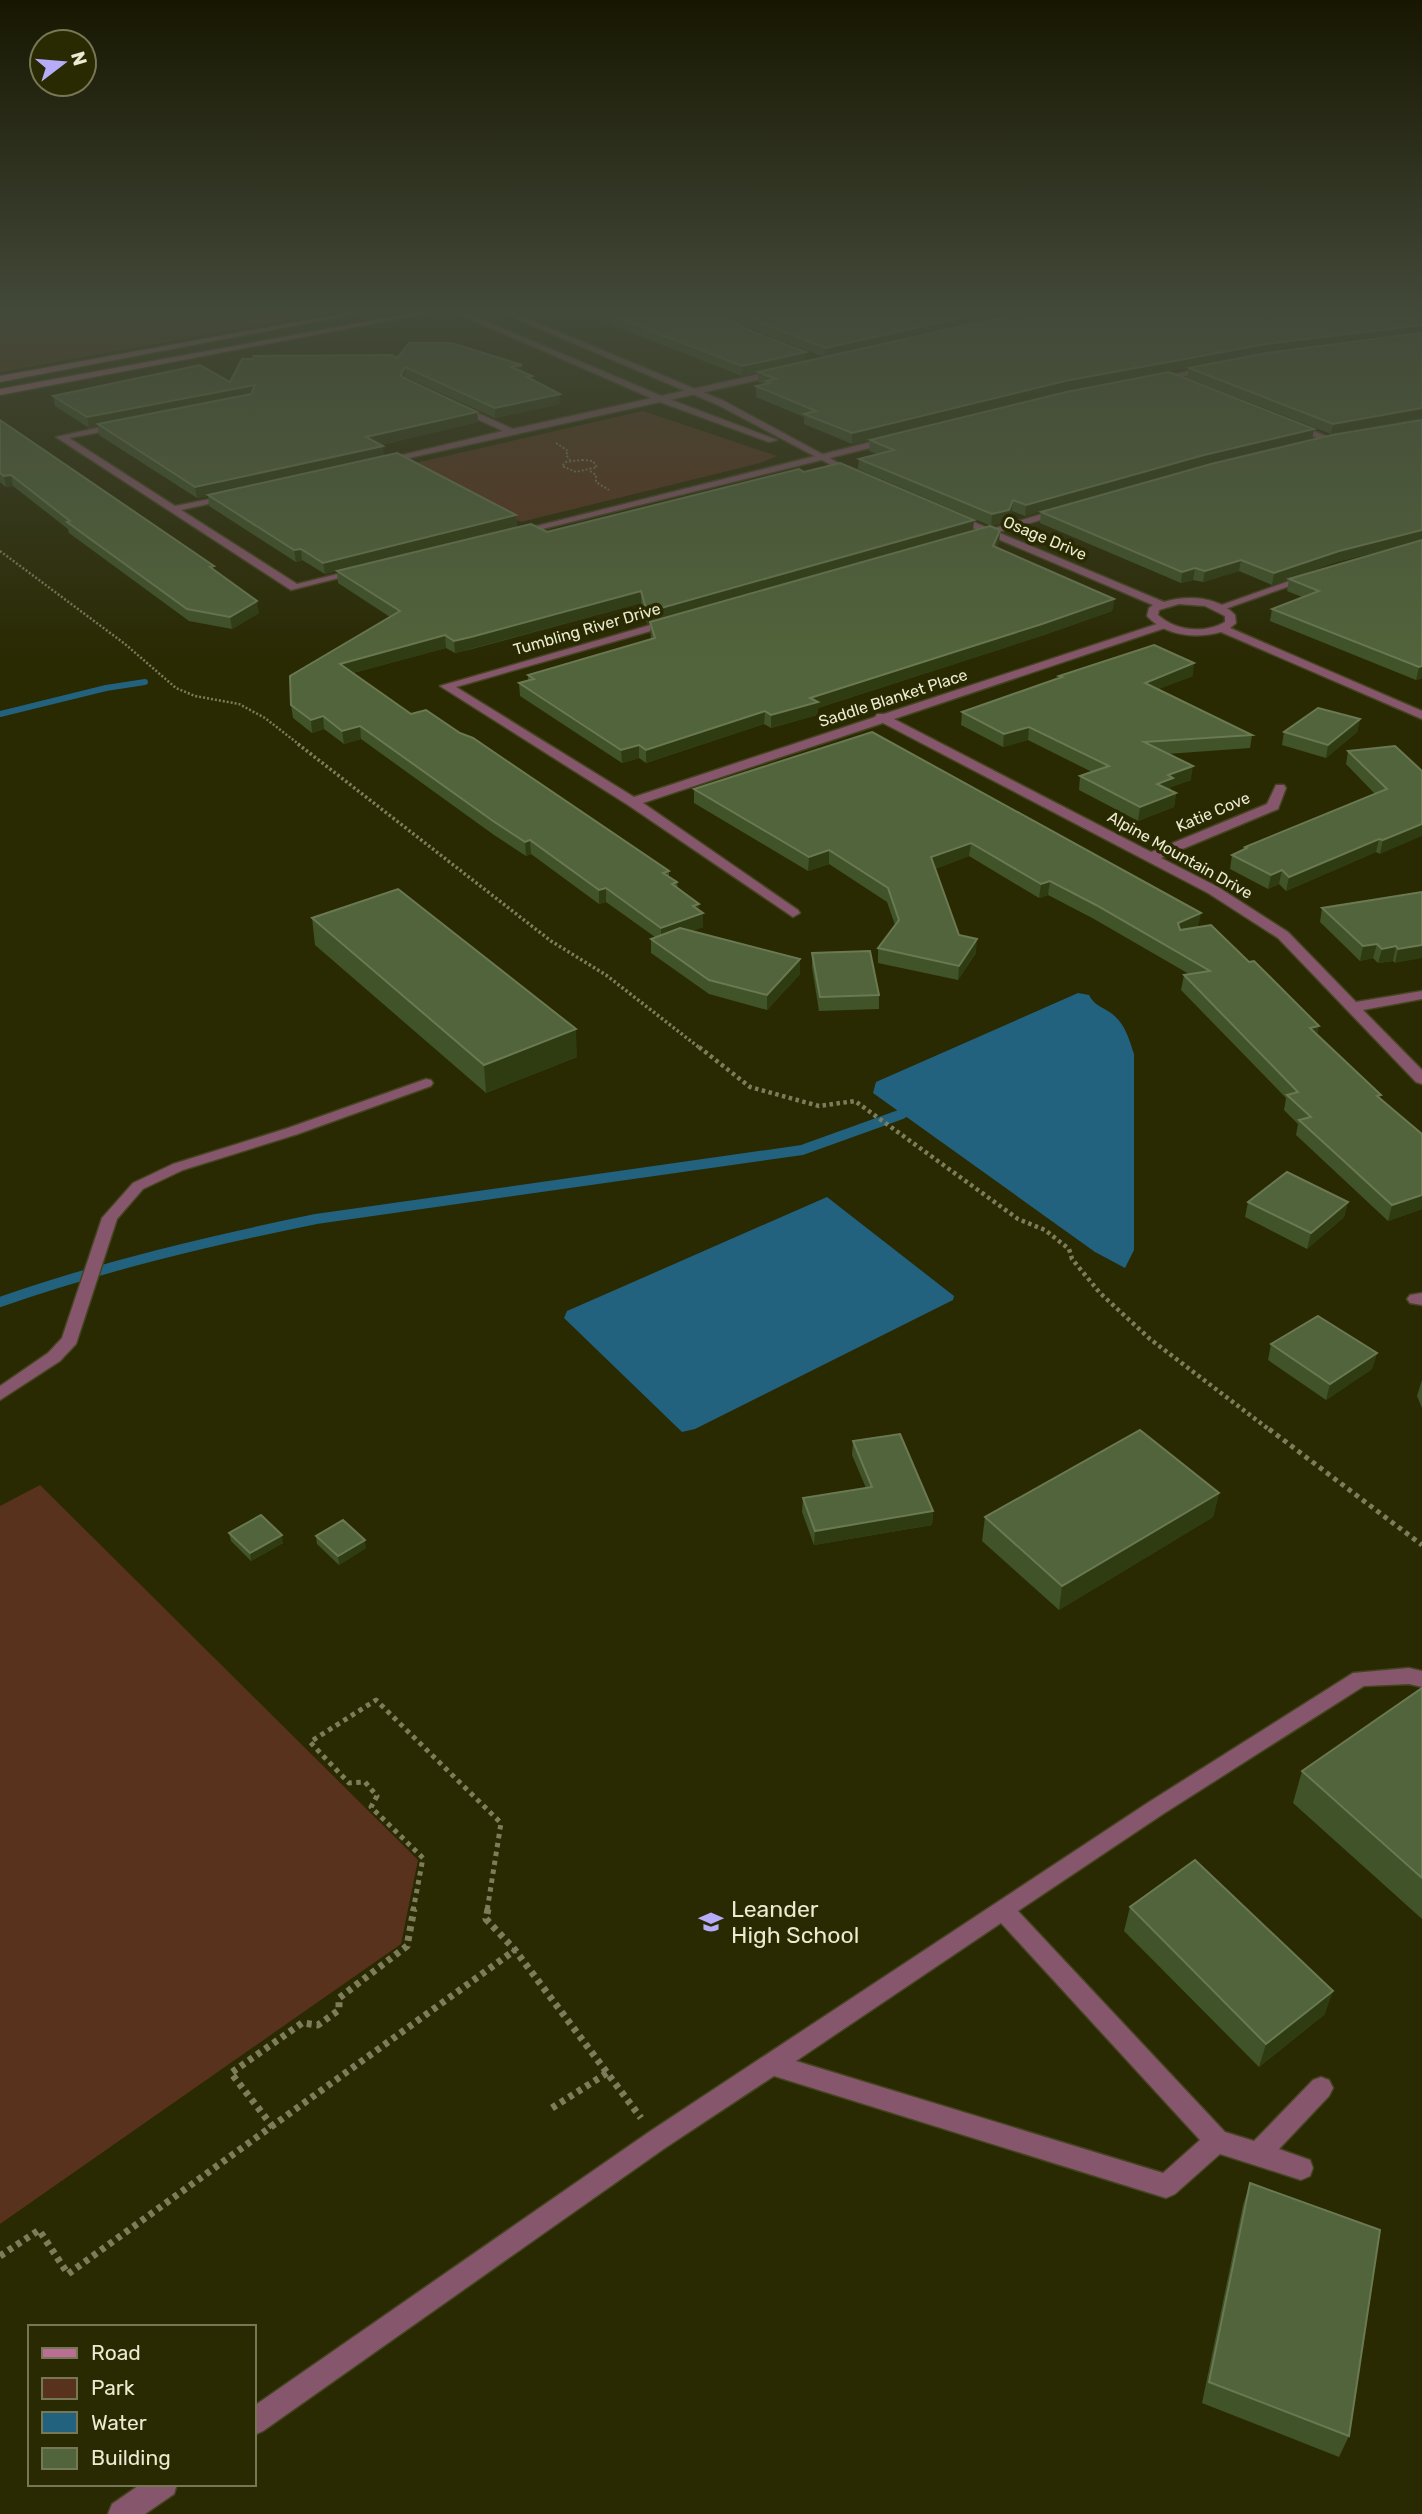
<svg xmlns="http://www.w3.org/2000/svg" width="1422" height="2514" font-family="Rubik,sans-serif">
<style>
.green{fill:#58321c}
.water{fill:#22627e}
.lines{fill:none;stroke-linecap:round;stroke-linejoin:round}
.stream-far1{stroke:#22627e;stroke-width:6}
.stream{stroke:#22627e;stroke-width:10}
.service-casing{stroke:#44441f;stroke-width:3}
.minor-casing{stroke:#44441f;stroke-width:3}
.tertiary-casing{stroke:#44441f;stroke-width:3}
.secondary-casing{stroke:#44441f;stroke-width:3}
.path-far5{stroke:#7d7d5b;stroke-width:2;stroke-dasharray:2 2;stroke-linecap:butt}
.path-far4{stroke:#7d7d5b;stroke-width:2.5;stroke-dasharray:2 2;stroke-linecap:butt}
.path-far3{stroke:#7d7d5b;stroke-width:3.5;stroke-dasharray:2.5 2.5;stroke-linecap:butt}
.path-far2{stroke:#7d7d5b;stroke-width:4.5;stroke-dasharray:3.5 3.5;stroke-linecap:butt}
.path-far1{stroke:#7d7d5b;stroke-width:5;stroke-dasharray:4.5 4.5;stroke-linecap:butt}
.path{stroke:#7d7d5b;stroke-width:7;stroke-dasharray:5 5;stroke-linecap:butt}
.service{fill:#86566c;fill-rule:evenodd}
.minor{fill:#86566c;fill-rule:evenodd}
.tertiary{fill:#86566c;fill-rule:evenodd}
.secondary{fill:#bb6e93;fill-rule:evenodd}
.wall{fill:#405329}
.shaded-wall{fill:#2f3c12}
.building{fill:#52643b;stroke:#6a7952;stroke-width:2}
.labels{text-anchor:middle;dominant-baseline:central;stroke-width:7;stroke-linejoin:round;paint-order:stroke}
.far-street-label{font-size:16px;fill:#eaebd0;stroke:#292902}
.near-poi-label{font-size:23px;fill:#eaebd0;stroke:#292902;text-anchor:start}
</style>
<rect width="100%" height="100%" fill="#292902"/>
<g class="green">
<path d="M0 312H333L0 372Z"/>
<path d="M643 411 777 456 760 463 521 522 411 464Z"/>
<path d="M40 1485 418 1860 401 1944 0 2224V1506Z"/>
</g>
<g class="water">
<path d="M1078 993 1089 995C1095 1006 1101 1006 1111 1013 1125 1023 1129 1039 1134 1054V1250L1125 1268 1095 1252 873 1093 876 1082Z"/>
<path d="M827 1197 954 1296 953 1300 695 1429 682 1432 564 1318 567 1311Z"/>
</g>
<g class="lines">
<path class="stream-far1" d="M0 714 106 688 145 682"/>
<path class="stream" d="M0 1302C103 1266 209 1241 316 1219L802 1150 902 1114"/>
<g class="service-casing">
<g id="service">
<path d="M426 1079 431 1080 433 1083 431 1086 298 1134 183 1170 143 1189 117 1219 76 1344 60 1361 0 1400V1386L48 1353 62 1338 102 1218 133 1183 173 1164 288 1128Z"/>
<path d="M1409 1668 1422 1671V1687L1409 1684 1364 1686 1163 1814 1018 1911 1225 2132 1254 2141 1313 2080 1321 2077 1329 2080 1333 2088 1329 2096 1279 2149 1310 2160 1313 2168 1310 2176 1301 2180 1220 2154 1175 2194 1166 2198 774 2076 665 2148 263 2431 254 2435V2406L649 2132 1149 1802 1353 1673ZM1001 1923 1200 2140 1163 2173 796 2061Z"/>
<path d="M141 2484H177L174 2494 145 2514H108L112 2504Z"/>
</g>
</g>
<g class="minor-casing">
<g id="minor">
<path d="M1209 367 1212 371 1154 382 1150 379Z"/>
<path d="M778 370 781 375 382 464 377 461 503 431 455 409 458 404 513 429Z"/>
<path d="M119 423 122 424V428L69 438 175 506 235 494V498L181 510 297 584 358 569 363 572 291 590 56 437Z"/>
<path d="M1289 423H1295L1335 440 1327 442 1289 427Z"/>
<path d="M891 437 896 440 894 442 518 535 513 532Z"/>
<path d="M1062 508 1067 511 1065 513 974 539 969 536Z"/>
<path d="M1306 575 1315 577 1225 609 1216 607Z"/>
<path d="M671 619 675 620V624L456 687 634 797 875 717 877 714H884L1160 623H1168V627L894 719 1151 852 1267 804 1276 785H1284L1286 788 1278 809 1161 858 1218 887 1288 932 1356 1002 1422 991V999L1363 1010 1422 1070V1084L1416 1082 1278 938 1208 893 883 723 643 803 798 910 800 913 793 917 628 805 440 686Z"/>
<path d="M1422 1293V1305L1410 1303 1407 1299 1410 1295Z"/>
</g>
</g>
<g class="tertiary-casing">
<g id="tertiary">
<path d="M454 312H464L666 398 777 440 769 442 660 402Z"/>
<path d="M501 312H511L724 401 859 474 854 477 718 405Z"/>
<path d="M951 515H957L1164 602C1187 595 1218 596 1235 615L1236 623 1230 628 1422 711V719L1221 632C1196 639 1165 636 1147 616L1149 608 1153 605 951 519ZM1179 604 1205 606 1225 616V622C1204 634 1176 631 1158 615L1159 610Z"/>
</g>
</g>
<g class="secondary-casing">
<g id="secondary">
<path d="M351 312H366L0 382V376Z"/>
<path d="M419 312H434L0 395V389Z"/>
</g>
</g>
<g class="path-far5">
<path d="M556 443 568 451 566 455 570 460"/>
<path d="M582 460 593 461 597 467 576 472 562 466 566 462Z"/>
<path d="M590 471 596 475V482L609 490"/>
</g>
<path class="path-far4" d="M0 551 125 644 176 688 195 696 239 704 265 718 301 746"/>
<path class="path-far3" d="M298 744 551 941 606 975 701 1049"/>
<path class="path-far2" d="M699 1047 750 1087 819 1106 855 1101 1018 1219 1045 1230 1069 1249 1072 1259 1100 1293 1150 1339 1271 1431"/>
<g class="path-far1">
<path d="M1269 1429 1422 1545"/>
<path d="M413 1911 423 1858 371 1807 377 1796 365 1782 349 1783 310 1742 376 1700 501 1823 487 1911"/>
</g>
<g class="path">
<path d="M488 1909 486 1919 515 1950 641 2118"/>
<path d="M552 2108 607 2073"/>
<path d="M273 2127 231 2073 302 2023 318 2025 339 2010V1998L407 1946 414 1909"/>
<path d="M0 2256 39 2230 68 2274 515 1950"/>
</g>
<use href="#service" class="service"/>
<use href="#minor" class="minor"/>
<use href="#tertiary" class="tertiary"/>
<use href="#secondary" class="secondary"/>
</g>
<g class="wall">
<path d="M599 312H716L806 361 824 357 761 333 725 314 724 312H1422V419L1331 434 1187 378 1189 368 1229 360 1064 391 852 444 804 424V417L756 397V386L765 385 758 382V372L742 376 599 320Z"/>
<path d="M397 358 522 372 532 376V380L560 394V404L495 418 406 377 405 379 477 412 478 422 381 445 384 456 516 515 517 527 547 532 1000 530 999 542 996 548 1114 599 1112 611 1041 636 818 708 817 715 771 728 764 724 646 763 639 758 622 763 520 696 519 683 528 681V675L651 639 650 623 647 624 641 603 472 649 455 653 446 648 353 673 411 714 669 871V877L677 882 678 888 703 913V927L692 931 800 959V974L767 1010 709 994 651 953V939L655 937 606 902 599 904 531 854 526 856 494 835 361 739 344 744 324 729 312 733 293 718 291 705 390 617 338 583 337 571 325 574 302 560 296 562 209 506 208 496 197 498 99 435 98 426 89 428 55 406 53 396 230 382 253 359Z"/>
<path d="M0 420 214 570 259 613 232 629 189 621 69 533 68 529 13 486 6 487 0 482Z"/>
<path d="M1422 420V678L1416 680 1270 621 1272 609 1302 597 1287 591 1289 579 1413 543 1336 562 1272 585 1239 571 1203 582 1193 580 1181 583 1040 523 1041 512Z"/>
<path d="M1314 429 1312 439 1202 465 1025 516 1012 511 1008 521 991 526 858 469 859 459 877 454 869 451 870 440Z"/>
<path d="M1059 676H1193L1158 689 1252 735 1250 748 1167 754 1191 780 1171 787V791L1176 793 1174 807 1138 821 1079 790 1080 776 1092 772 1028 740 1003 747 961 725 962 712 1059 678Z"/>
<path d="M1360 719 1357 732 1326 758 1282 745 1284 732Z"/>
<path d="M872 732 1198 927 1317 1035 1380 1098 1422 1134V1209L1388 1221 1296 1135 1298 1124 1284 1110 1286 1098 1181 990 1184 975 1189 974 1094 919 1048 895 1039 898 969 856 935 869 959 935 976 953 958 980 878 963V948L895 925 887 902 829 864 808 871 694 803V789Z"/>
<path d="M1348 751 1422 771 1380 854 1376 852 1286 891 1279 884 1268 889 1230 869 1232 855 1244 850 1245 847 1375 794 1346 764Z"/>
<path d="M1422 892 1395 963 1393 961 1378 963 1373 958 1360 961 1320 922 1322 908Z"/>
<path d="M312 918 577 1057 486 1093 315 945Z"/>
<path d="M812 953 879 995V1009L819 1011 812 967Z"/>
<path d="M1248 1202H1348L1344 1217 1307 1249 1245 1217Z"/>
<path d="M1271 1344 1377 1353 1372 1369 1326 1400 1268 1360Z"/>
<path d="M1422 1380V1408L1417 1396Z"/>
<path d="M853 1441 933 1511 932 1525 814 1545 802 1512 803 1498 866 1488 852 1455Z"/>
<path d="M1219 1493 1213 1517 1059 1610 982 1541 985 1517Z"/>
<path d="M229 1533 283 1543 251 1561 231 1541Z"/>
<path d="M316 1536 366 1548 339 1565 317 1544Z"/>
<path d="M1422 1688V1919L1293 1803 1302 1771Z"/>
<path d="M1130 1907 1325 2014 1259 2067 1124 1931Z"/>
<path d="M1250 2183 1349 2436 1339 2457 1202 2403 1243 2205Z"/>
</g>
<g class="shaded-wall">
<path d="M988 312H1030L825 357 826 348Z"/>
<path d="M1422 325V334L1265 353 1064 391 852 444V433L1065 381 1266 344Z"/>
<path d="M806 352V361L742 376V366Z"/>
<path d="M522 365V375L511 367Z"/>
<path d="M405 367 406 377 402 384 401 374Z"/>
<path d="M255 385 256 395 98 424V426L89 428 87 417Z"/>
<path d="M560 394V404L495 418V408Z"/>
<path d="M1422 408V418L1331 434 1333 424Z"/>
<path d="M477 412 478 422 367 448 366 437Z"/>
<path d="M1314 429 1312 439 1202 465 1025 516 1026 505 1204 455Z"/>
<path d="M383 446 384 456 197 498 195 487Z"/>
<path d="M11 475 13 486 6 487 4 476Z"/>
<path d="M1013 500 1012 511 1008 521 991 526 992 514Z"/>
<path d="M516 515 517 527 325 574 323 563Z"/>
<path d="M974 520 973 531 647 624V612Z"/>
<path d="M1000 530 999 542 992 558 993 546Z"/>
<path d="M1422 530V540L1336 562 1272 585 1274 573 1339 551Z"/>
<path d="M301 549 302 560 296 562 294 550Z"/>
<path d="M1241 560 1239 571 1203 582 1205 571Z"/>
<path d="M1195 568 1193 580 1181 583 1182 572Z"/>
<path d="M641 591V603L455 653 454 641Z"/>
<path d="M1114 599 1112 611 1041 636 818 708 817 715 771 728V715L810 698Z"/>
<path d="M257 601 259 613 232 629 230 617Z"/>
<path d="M445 635 446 648 342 676 340 664Z"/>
<path d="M1194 663 1193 676 1143 695 1145 683Z"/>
<path d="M1422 666V678L1416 680 1419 667Z"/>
<path d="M765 711 764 724 646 763V750Z"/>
<path d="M323 716 324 729 312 733 311 720Z"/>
<path d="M1360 719 1357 732 1326 758 1328 745Z"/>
<path d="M360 726 361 739 344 744 342 731Z"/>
<path d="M1029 727 1028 740 1003 747 1004 734Z"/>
<path d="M639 745V758L622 763 621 750Z"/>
<path d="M1193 766 1191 780 1171 787V791L1157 784 1168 775Z"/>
<path d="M1176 793 1174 807 1138 821 1140 807Z"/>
<path d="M1422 824V836L1380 854 1383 840Z"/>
<path d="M1379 839 1376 852 1286 891 1289 877Z"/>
<path d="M530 840 531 854 526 856 525 842Z"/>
<path d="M971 843 969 856 930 871 931 857Z"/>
<path d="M829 850V864L808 871 809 857Z"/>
<path d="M1282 870 1279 884 1268 889 1271 875Z"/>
<path d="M1050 881 1048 895 1039 898 1041 884Z"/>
<path d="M606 888V902L599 904V890Z"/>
<path d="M699 904V914L703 913V927L661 942V928L693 906Z"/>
<path d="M1201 913 1198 928 1175 937 1178 923Z"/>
<path d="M977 939 976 953 958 980 959 966Z"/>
<path d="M1377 944 1373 958 1360 961 1363 946Z"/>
<path d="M1422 945V958L1395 963 1398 949Z"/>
<path d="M1396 946 1393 961 1378 963 1382 949Z"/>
<path d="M800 959V974L767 1010V995Z"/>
<path d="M1319 1026 1316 1041 1310 1028Z"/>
<path d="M576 1029 577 1057 486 1093 484 1065Z"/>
<path d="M1422 1195V1209L1388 1221 1392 1205Z"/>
<path d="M1348 1202 1344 1217 1307 1249 1311 1233Z"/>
<path d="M1377 1353 1372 1369 1326 1400 1330 1384Z"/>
<path d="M1219 1493 1213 1517 1059 1610 1062 1586Z"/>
<path d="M933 1511 932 1525 814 1545 815 1531Z"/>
<path d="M282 1535 283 1543 251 1561 250 1553Z"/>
<path d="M365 1540 366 1548 339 1565 338 1556Z"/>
<path d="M1333 1991 1325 2014 1259 2067 1266 2044Z"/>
</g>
<g class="building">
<path d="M603 312H716L753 332 806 352 742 366Z"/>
<path d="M739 312H988L826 348 761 323Z"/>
<path d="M1026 312H1422V325L1266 344 1065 381 852 433 804 414 816 411 756 386 771 383 766 381 776 379 758 372Z"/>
<path d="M1422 333V408L1333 424 1189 368 1267 353Z"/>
<path d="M409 343H452L522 365 511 367 532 376 527 377 560 394 495 408 405 367 401 374 402 377 477 412 366 437 383 446 195 487 98 424 251 394 255 385 87 417 53 396 200 365 230 382 242 359H253L254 356 392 355 397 358Z"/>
<path d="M1169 372 1314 429 1204 455 1026 505 1013 500 1009 510 992 514 859 459 894 450 870 440 1066 392Z"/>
<path d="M0 420 214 566 210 567 257 601 230 617 187 609 67 522 70 521 11 475 4 476 0 473Z"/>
<path d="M1422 420V530L1339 551 1274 573 1241 560 1205 571 1195 568 1182 572 1041 512 1211 464 1332 435Z"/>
<path d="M397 453 516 515 323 563 301 549 294 550 208 495Z"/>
<path d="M840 463 974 520 647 612 641 591 471 637 454 641 445 635 340 664 411 714 426 710 460 733 473 738 669 871 663 873 677 882 672 884 699 904 693 906 703 913 661 928 606 888 599 890 530 840 525 842 493 821 360 726 342 731 323 716 311 720 291 705 290 676 400 611 337 571 531 524 547 532 799 469 804 472Z"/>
<path d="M990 526 1000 530 993 546 1114 599 1042 624 810 698 818 702 771 715 765 711 646 750 639 745 621 750 519 683 534 679 528 675 655 638 650 622Z"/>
<path d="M1422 540V666L1419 667 1272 609 1319 591 1289 579Z"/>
<path d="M1154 645 1194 663 1145 683 1252 735 1144 742 1193 766 1168 775 1173 778 1157 784 1176 793 1140 807 1080 776 1109 766 1029 727 1004 734 962 712 1062 677 1059 676Z"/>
<path d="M1318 708 1360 719 1328 745 1284 732Z"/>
<path d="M872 732 1201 913 1178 923 1180 930 1211 925 1249 962 1254 961 1319 1026 1310 1028 1381 1095 1377 1096 1422 1134V1195L1392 1205 1299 1120 1311 1117 1287 1095 1298 1092 1184 975 1210 971 1096 905 1050 881 1041 884 971 843 931 857 959 935 977 939 959 966 878 948 899 920 888 888 829 850 809 857 694 789Z"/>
<path d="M1395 746 1422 771V824L1383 840 1379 839 1289 877 1282 870 1271 875 1232 855 1247 848 1245 847 1387 789 1348 751Z"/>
<path d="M398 889 576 1029 484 1065 312 918Z"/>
<path d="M1422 892V945L1398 949 1396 946 1382 949 1377 944 1363 946 1322 908Z"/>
<path d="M680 928 800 959 767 995 709 980 651 939Z"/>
<path d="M870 951 879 995 820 997 812 953Z"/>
<path d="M1287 1172 1348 1202 1311 1233 1248 1202Z"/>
<path d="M1318 1316 1377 1353 1330 1384 1271 1344Z"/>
<path d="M1140 1430 1219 1493 1062 1586 985 1517Z"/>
<path d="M900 1434 933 1511 815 1531 803 1498 872 1487 853 1441Z"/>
<path d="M261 1515 282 1535 250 1553 229 1533Z"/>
<path d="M343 1520 365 1540 338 1556 316 1536Z"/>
<path d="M1422 1688V1878L1302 1771Z"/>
<path d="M1195 1860 1333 1991 1266 2044 1130 1907Z"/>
<path d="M1250 2183 1380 2230 1349 2436 1209 2382Z"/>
</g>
<linearGradient id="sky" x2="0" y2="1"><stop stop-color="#171701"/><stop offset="0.47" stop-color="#434939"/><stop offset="1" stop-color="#434939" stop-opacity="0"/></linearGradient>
<rect width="1422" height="664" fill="url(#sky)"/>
<defs>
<g id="school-bare" transform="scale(1.89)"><path d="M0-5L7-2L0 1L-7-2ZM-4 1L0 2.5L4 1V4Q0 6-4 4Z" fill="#b6acf8" stroke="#292902" stroke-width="2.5" paint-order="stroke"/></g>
</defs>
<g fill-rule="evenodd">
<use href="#school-bare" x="711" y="1922"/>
</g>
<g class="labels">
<g class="far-street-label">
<text transform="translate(1045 538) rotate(23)">Osage Drive</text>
<text transform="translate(587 629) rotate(-16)">Tumbling River Drive</text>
<text transform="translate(893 698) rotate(-18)">Saddle Blanket Place</text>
<text transform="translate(1213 812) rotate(-23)">Katie Cove</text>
<text transform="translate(1180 855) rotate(29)">Alpine Mountain Drive</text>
</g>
<g class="near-poi-label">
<text x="731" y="1909">Leander<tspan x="731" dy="26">High School</tspan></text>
</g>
</g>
<rect x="28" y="2325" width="228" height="161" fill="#292902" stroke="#767754" stroke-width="2"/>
<rect x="42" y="2348" width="35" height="10" fill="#bb6e93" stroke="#767754" stroke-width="2"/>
<text x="91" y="2360" font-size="21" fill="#eaebd0">Road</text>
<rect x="42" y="2378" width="35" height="21" fill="#58321c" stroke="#767754" stroke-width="2"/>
<text x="91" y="2395" font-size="21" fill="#eaebd0">Park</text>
<rect x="42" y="2412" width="35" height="21" fill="#22627e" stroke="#767754" stroke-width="2"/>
<text x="91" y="2430" font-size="21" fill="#eaebd0">Water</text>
<rect x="42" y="2448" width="35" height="21" fill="#52643b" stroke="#767754" stroke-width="2"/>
<text x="91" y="2465" font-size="21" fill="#eaebd0">Building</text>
<g transform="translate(63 63) rotate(74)"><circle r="33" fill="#292902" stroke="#767754" stroke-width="2"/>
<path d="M0-5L12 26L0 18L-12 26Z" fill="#b6acf8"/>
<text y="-10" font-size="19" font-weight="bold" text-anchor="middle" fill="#eaebd0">N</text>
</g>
</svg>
